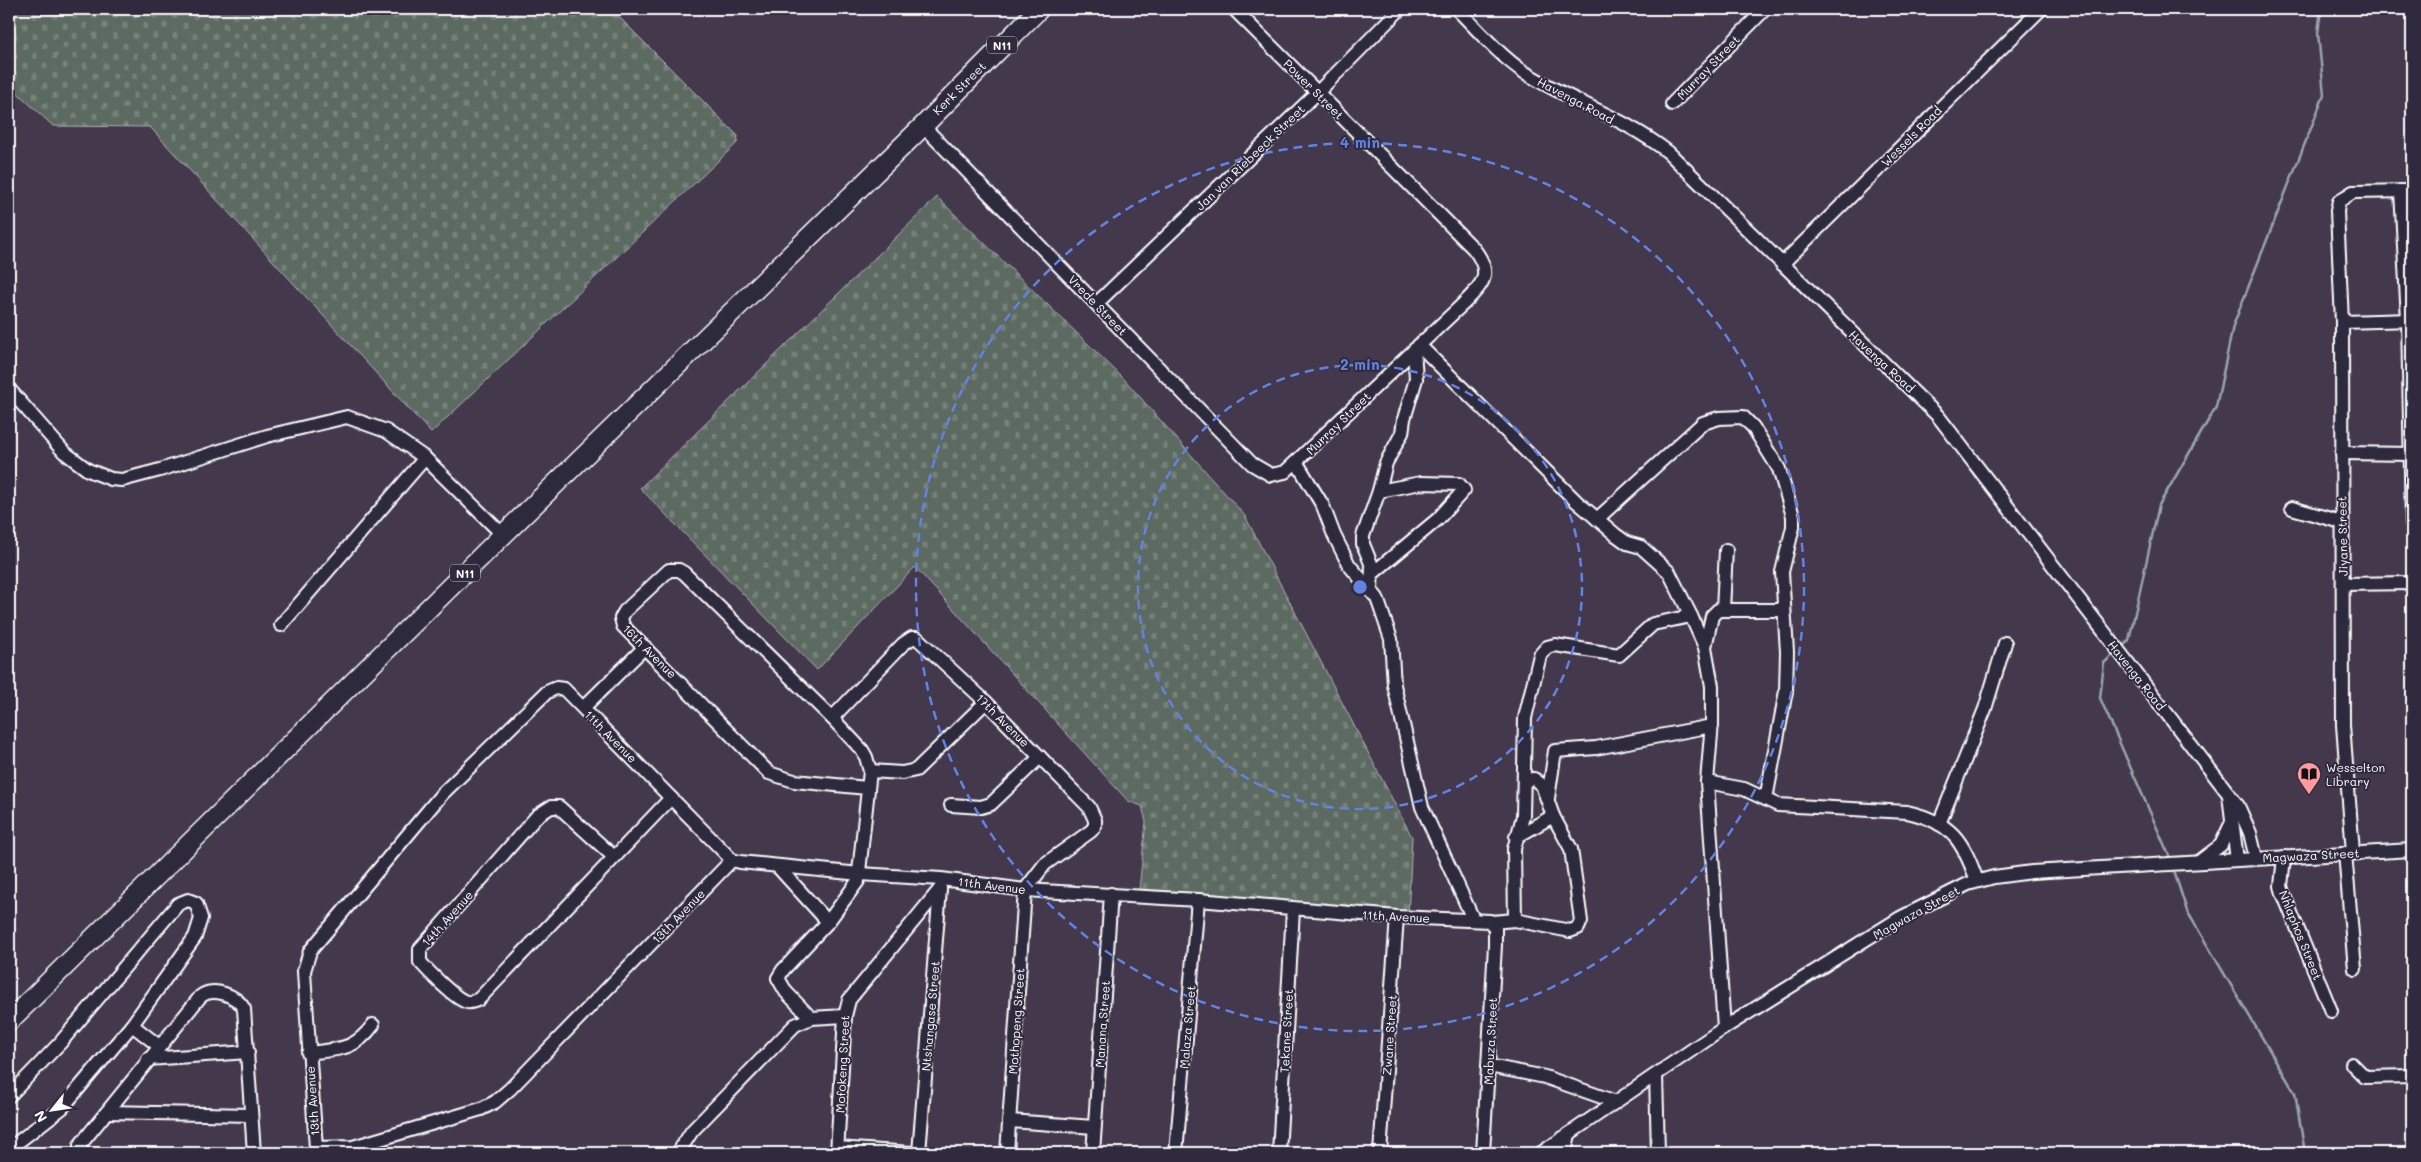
<svg xmlns="http://www.w3.org/2000/svg" width="2421" height="1162" font-family="Mali,sans-serif">
<style>
.cemetery{fill:url(#cemetery-stones);stroke:#adb5b0}
.lines{fill:none;stroke-linecap:round;stroke-linejoin:round}
.stream{stroke:#97a6af;stroke-width:2.5}
.minor-casing{stroke:#fff;stroke-width:16}
.highway-casing{stroke:#fff;stroke-width:22}
.minor{stroke:#2f2a3d;stroke-width:12}
.highway{stroke:#2f2a3d;stroke-width:19}
.ring{fill:none;stroke:#6183e4;stroke-width:2.5;stroke-dasharray:9 6}
.labels{text-anchor:middle;dominant-baseline:central;stroke-width:4;stroke-linejoin:round;paint-order:stroke}
.shield{fill:#2f2a3d;stroke:#c1bfc5;stroke-width:1}
.shield-label{font-size:11px;font-weight:bold;fill:#fff}
.street-label{font-size:12px;fill:#fff;stroke:#2f2a3d}
.poi-label{font-size:12px;fill:#fff;stroke:#2f2a3d;text-anchor:start}
.centre{fill:#6183e4;stroke:#2f2a3d;stroke-width:2.5}
.ring-label{font-size:15px;text-anchor:middle;font-weight:bold;fill:#6183e4;stroke:#2f2a3d;stroke-width:4;stroke-linejoin:round;paint-order:stroke}
</style>
<defs>
<pattern id="cemetery-stones" width="16" height="16" patternUnits="userSpaceOnUse" patternTransform="scale(1.25)"><rect width="16" height="16" fill="#5b6b62"/><path d="M2 7V4a2 2 0 0 1 4 0v3zM10 15v-3a2 2 0 0 1 4 0v3z" fill="#74817a"/></pattern>
</defs>
<rect width="100%" height="100%" fill="#44394c"/>
<filter id="ink" filterUnits="userSpaceOnUse"><feTurbulence type="fractalNoise" baseFrequency=".02" numOctaves="2"/><feDisplacementMap in="SourceGraphic" scale="10" xChannelSelector="R" yChannelSelector="G"/><feConvolveMatrix kernelMatrix="1 2 1 2 8 2 1 2 1" color-interpolation-filters="sRGB"/></filter>
<g filter="url(#ink)">
<g class="cemetery">
<path d="M9 9H611L738 136 737 143 431 433 150 127 53 126 9 85Z"/>
<path d="M937 197 1124 379 1245 516 1412 837 1408 917 1138 900 1146 822 1142 806 1128 801 915 567 817 670 640 488Z"/>
</g>
<g class="lines">
<g class="stream">
<path d="M2121 648 2129 640 2159 505 2216 407 2233 326 2324 95 2318 33 2321 9"/>
<path d="M2115 653 2104 663 2100 698 2171 860"/>
<path d="M2173 868 2187 911 2295 1093 2305 1153"/>
</g>
<g class="minor-casing">
<g id="minor">
<path d="M1457 9C1478 30 1499 55 1524 72 1570 101 1625 118 1668 152L1938 416 2238 806 2250 833 2256 858"/>
<path d="M1672 104 1765 9"/>
<path d="M923 126 1252 464 1271 475 1285 472 1463 304C1483 284 1494 274 1473 248L1234 9"/>
<path d="M2401 191 2408 320 2412 524"/>
<path d="M1782 264 2041 9"/>
<path d="M1097 303 1318 92 1400 9"/>
<path d="M2342 322 2412 320"/>
<path d="M1419 345 1576 501 1616 535 1627 543 1641 547 1669 572 1691 616 1705 647 1712 686V722L1707 782 1724 1028"/>
<path d="M9 389 64 452 88 470 111 479 122 480 160 470 267 436 347 417 386 431 425 458 503 535"/>
<path d="M2342 453 2412 454"/>
<path d="M1297 463 1323 506 1334 535 1349 565 1377 598 1391 639 1394 685 1422 807 1473 919"/>
<path d="M2292 508 2341 522"/>
<path d="M1597 519 1703 423 1719 418 1743 417 1753 427 1779 469 1793 516V527L1782 572 1787 652 1786 691 1766 799"/>
<path d="M1372 574 1438 519 1464 490 1459 484 1421 483 1379 491"/>
<path d="M2343 584 2412 583"/>
<path d="M1371 589 1372 566 1363 544V536L1379 491 1386 463 1402 433 1404 419 1416 379 1414 350"/>
<path d="M1723 610 1726 550"/>
<path d="M281 625 425 458"/>
<path d="M1705 647 1712 616 1718 610H1784"/>
<path d="M583 708 645 647"/>
<path d="M832 718 903 644 912 638H917L986 702 1089 807 1095 820V826L1091 831 1045 864 1025 890 1007 1153"/>
<path d="M870 771 902 773 916 770 986 702"/>
<path d="M1707 782 1744 789 1778 805 1907 812C1952 822 1963 841 1977 881"/>
<path d="M2229 795 2237 860"/>
<path d="M1548 798 1555 751 1596 748 1712 726"/>
<path d="M951 805 981 807 991 804 1040 757"/>
<path d="M1939 824 1985 709 2005 643"/>
<path d="M1516 837 1553 816"/>
<path d="M2353 852 2343 725 2342 322 2337 211 2339 201 2353 192 2412 191"/>
<path d="M2345 853 2355 969"/>
<path d="M614 857 559 807H551L537 816 420 949V962C428 971 456 1000 467 1002 472 1003 475 1001 479 999L671 798"/>
<path d="M2284 857 2281 886 2283 893 2331 1011"/>
<path d="M732 860 510 1089 495 1102 481 1109 353 1147 316 1148 305 988 304 971 310 951 442 794 547 692 556 688 564 689 732 860 740 862 860 874 941 879 1025 890 1198 900 1397 917 1490 921 1495 929V945L1483 1153"/>
<path d="M2200 861 2221 845 2232 822"/>
<path d="M778 867 828 922"/>
<path d="M1515 920 1514 849 1523 816 1525 718 1540 655 1547 647 1555 645 1619 655 1653 624 1691 616"/>
<path d="M1492 922 1515 920 1570 931 1578 928 1581 921 1571 849 1553 816 1542 785 1534 779 1524 780"/>
<path d="M811 1018 786 992 778 978 783 970 828 922 858 881 870 771 866 757 862 750 832 718 684 573 679 570H669L625 611 621 618 623 626 769 773 794 781 867 788"/>
<path d="M132 1025 159 1046"/>
<path d="M308 1053C338 1049 354 1051 373 1025"/>
<path d="M148 1059 248 1052"/>
<path d="M2352 1064 2365 1077 2412 1076"/>
<path d="M1489 1066 1545 1077 1616 1102"/>
<path d="M1656 1075 1658 1153"/>
<path d="M9 1096 60 1043 178 904 188 900 196 903 201 918 195 937 132 1025 62 1108 9 1149"/>
<path d="M107 1112 251 1115"/>
<path d="M1009 1121 1094 1127"/>
<path d="M837 1148 912 1153"/>
<path d="M80 1153V1145L200 997C212 986 237 995 244 1009L254 1153"/>
<path d="M678 1153 692 1131 795 1025 811 1018 845 1016"/>
<path d="M837 1153 845 1016 849 1000 940 889"/>
<path d="M919 1153 940 889"/>
<path d="M1093 1153 1111 894"/>
<path d="M1176 1153 1198 900"/>
<path d="M1279 1153 1293 910"/>
<path d="M1380 1153 1397 917"/>
<path d="M1541 1153 1724 1028 1900 918 1968 884 1994 877 2032 872 2412 850"/>
<path d="M1565 1153 1569 1134"/>
</g>
</g>
<g class="highway-casing">
<path id="highway" d="M9 1021 503 535 923 126 1039 9"/>
</g>
<use href="#minor" class="minor"/>
<use href="#highway" class="highway"/>
</g>
</g>
<g class="ring">
<circle cx="1360" cy="587" r="222"/>
<circle cx="1360" cy="587" r="444"/>
</g>
<defs>
<g id="library-pin" transform="scale(1.25)"><path d="M0 17L-7.5 6A9.5 9.5 0 1 1 7.5 6Z" fill="#ff9aa2" stroke="#2f2a3d"/><path d="M-6-4Q-3-5.5-.7-3.5V5Q-3 3-6 4ZM6-4Q3-5.5 .7-3.5V5Q3 3 6 4Z" fill="#111"/></g>
</defs>
<g fill-rule="evenodd">
<use href="#library-pin" x="2309" y="774"/>
</g>
<g class="labels">
<g class="shield">
<rect x="987" y="36.5" width="30" height="17" rx="4"/>
<rect x="450" y="564.5" width="30" height="17" rx="4"/>
</g>
<g class="shield-label">
<text x="1002" y="45">N11</text>
<text x="465" y="573">N11</text>
</g>
<g class="street-label">
<text transform="translate(1708 67) rotate(-46)">Murray Street</text>
<text transform="translate(959 88) rotate(-45)">Kerk Street</text>
<text transform="translate(1314 89) rotate(45)">Power Street</text>
<text transform="translate(1576 100) rotate(28)">Havenga Road</text>
<text transform="translate(1911 136) rotate(-45)">Wessels Road</text>
<text transform="translate(1250 157) rotate(-44)">Jan van Riebeeck Street</text>
<text transform="translate(1098 305) rotate(46)">Vrede Street</text>
<text transform="translate(1882 361) rotate(43)">Havenga Road</text>
<text transform="translate(1338 423) rotate(-44)">Murray Street</text>
<text transform="translate(2342 536) rotate(-91)">Jiyane Street</text>
<text transform="translate(650 651) rotate(45)">16th Avenue</text>
<text transform="translate(2137 675) rotate(52)">Havenga Road</text>
<text transform="translate(1003 720) rotate(45)">17th Avenue</text>
<text transform="translate(611 736) rotate(45)">11th Avenue</text>
<text transform="translate(2311 855) rotate(-3)">Magwaza Street</text>
<text transform="translate(992 885) rotate(7)">11th Avenue</text>
<text transform="translate(1916 912) rotate(-29)">Magwaza Street</text>
<text transform="translate(678 916) rotate(-46)">13th Avenue</text>
<text transform="translate(1396 916) rotate(3)">11th Avenue</text>
<text transform="translate(447 918) rotate(-48)">14th Avenue</text>
<text transform="translate(2301 935) rotate(68)">Nhlaphos Street</text>
<text transform="translate(930 1016) rotate(-85)">Ntshangase Street</text>
<text transform="translate(1016 1021) rotate(-86)">Mothopeng Street</text>
<text transform="translate(1102 1024) rotate(-86)">Manana Street</text>
<text transform="translate(1187 1027) rotate(-85)">Malaza Street</text>
<text transform="translate(1286 1031) rotate(-87)">Tekane Street</text>
<text transform="translate(1389 1035) rotate(-86)">Zwane Street</text>
<text transform="translate(1490 1041) rotate(-87)">Mabuza Street</text>
<text transform="translate(842 1064) rotate(-87)">Mofokeng Street</text>
<text transform="translate(312 1101) rotate(-94)">13th Avenue</text>
</g>
<g class="poi-label">
<text x="2326" y="767">Wesselton<tspan x="2326" dy="14">Library</tspan></text>
</g>
</g>
<circle cx="1360" cy="587" r="8" class="centre"/>
<g class="ring-label">
<text x="1360" y="148">4 min</text>
<text x="1360" y="370">2 min</text>
</g>
<rect width="2421" height="1162" fill="none" stroke="#2f2a3d" stroke-width="30"/>
<rect x="15" y="15" width="2391" height="1132" fill="none" stroke="#fff" stroke-width="2" filter="url(#ink)"/>
<g transform="translate(52 1110) rotate(240)" stroke="#2f2a3d" stroke-width="4" paint-order="stroke">
<path d="M0-4L9 19L0 12L-9 19Z" fill="#ffffff"/>
<text y="-8" font-size="14" font-weight="bold" text-anchor="middle" fill="#ffffff">N</text>
</g>
</svg>
